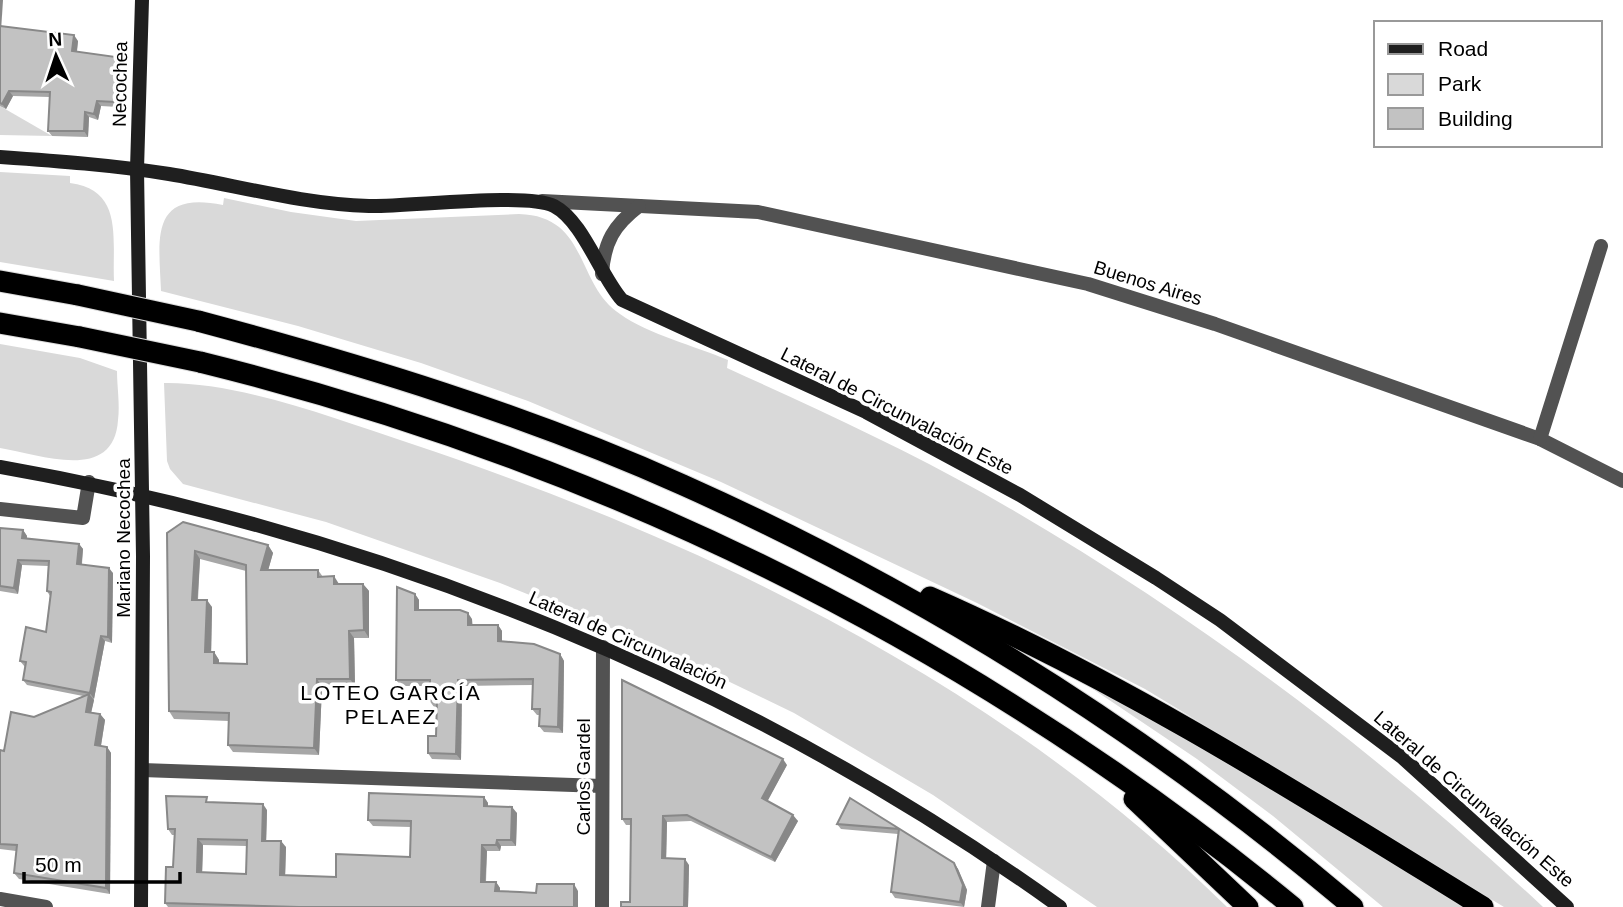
<svg xmlns="http://www.w3.org/2000/svg" width="1623" height="907" font-family="Arial,sans-serif">
<style>
.green{fill:#d9d9d9}
.lines{fill:none;stroke-linecap:round;stroke-linejoin:round}
.highway-casing{stroke:#dbdbdb;stroke-width:23}
.street{stroke:#525252;stroke-width:14}
.secondary{stroke:#1f1f1f;stroke-width:14}
.highway{stroke:#000;stroke-width:21}
.highway-bridge-casing{stroke:#dbdbdb;stroke-width:23;stroke-linecap:butt}
.highway-bridge{stroke:#000;stroke-width:21}
.wall{fill:#a7a7a7;fill-rule:evenodd}
.shaded-wall{fill:#888}
.building{fill:#c2c2c2;stroke:#888;stroke-width:2;fill-rule:evenodd}
.labels{text-anchor:middle;dominant-baseline:central;stroke-width:7;stroke-linejoin:round;paint-order:stroke}
.street-label{font-size:19px;fill:#000;stroke:#fff}
.neighbourhood-label{font-size:21px;letter-spacing:2px;fill:#000;stroke:#fff}
</style>
<rect width="100%" height="100%" fill="#fff"/>
<g class="green">
<path d="M0 106 52 136 0 135Z"/>
<path d="M0 172 70 176V183C124 190 112 239 114 281L0 262Z"/>
<path d="M224 198 291 212 356 221 519 214C589 216 575 284 620 314 648 334 695 346 728 360L727 368C813 407 901 447 983 493 1187 609 1373 748 1543 907H1504L1145 689 977 603 721 482 528 401 421 363 298 326 161 291C159 239 149 190 223 205Z"/>
<path d="M0 344 80 358 117 371C117 387 120 404 118 420 114 484 39 454 0 448Z"/>
<path d="M164 383C241 382 336 419 409 443 709 543 1000 684 1227 907H1097L933 795 794 713 653 645 500 583 326 522 183 484 170 469 167 461Z"/>
<path d="M1075 677 1136 707 1468 907H1383L1273 816 1197 759Z"/>
</g>
<g class="lines">
<g class="highway-casing">
<g id="highway">
<path d="M0 281 78 295"/>
<path d="M198 321C363 365 527 415 683 485 925 593 1151 736 1353 907"/>
<path d="M0 323 80 337"/>
<path d="M200 362C604 462 971 643 1293 907"/>
<path d="M930 597C1124 682 1303 796 1483 907"/>
<path d="M1134 799 1248 907"/>
</g>
</g>
<g class="street">
<path d="M542 201 758 212 1088 284 1215 324 1540 439 1623 481"/>
<path d="M602 274C604 242 614 225 639 206"/>
<path d="M1540 439 1601 246"/>
<path d="M0 509 83 518 89 482"/>
<path d="M142 770 602 786"/>
<path d="M0 899 46 907"/>
<path d="M602 907 603 647"/>
<path d="M988 907 994 861"/>
</g>
<g class="secondary">
<path d="M0 157C57 161 113 165 169 174 236 185 301 204 369 206 409 207 526 192 554 206 583 221 600 275 622 300L866 412 1020 495 1156 578 1220 620 1403 758 1567 907"/>
<path d="M0 467C380 534 746 681 1060 907"/>
<path d="M141 907 143 556 137 169 142 0"/>
</g>
<use href="#highway" class="highway"/>
<g class="highway-bridge-casing">
<g id="highway-bridge">
<path d="M78 295 198 321"/>
<path d="M80 337 200 362"/>
</g>
</g>
<use href="#highway-bridge" class="highway-bridge"/>
</g>
<g class="wall">
<path d="M0 0 1 26 78 41 77 52 116 57 120 62 118 107 101 106 98 120 89 117 88 137 52 136 48 131 50 97 13 96 6 109 0 106Z"/>
<path d="M0 528 23 530 27 536V539L79 544 83 549 82 564 113 573 112 643 105 641 94 699 93 698 94 700 91 712 100 714 105 720 101 746 107 747 111 753 110 894 19 879 14 873 16 851 0 849V750L4 751 34 717 83 696 27 685 23 680 25 667 20 661 46 632 50 596 47 591 48 566 22 565 18 594 0 591Z"/>
<path d="M167 533 268 545 273 553 268 570H318L323 577 339 584H363L369 591V638H354L355 686 322 687 319 755 233 752 228 745 229 721 174 719 169 711ZM200 559 246 571 247 664 219 663V660L214 652H211L212 607 198 600Z"/>
<path d="M415 594 419 600V610L472 619V625H498L502 631V641L560 654 564 661 563 733 544 732 539 726 540 715H537L532 709 533 685 462 686 461 760 432 759 428 753 436 736 437 707H434L429 700 430 686H401L396 680Z"/>
<path d="M787 765 767 801 798 821 775 862 691 821 667 822 666 859 689 865 688 907H621L630 902 631 825H626L622 819Z"/>
<path d="M484 797 488 803V806L517 813 516 846H501L500 851H487L486 882H496L500 888V892L536 893 578 891V907H168L165 903 173 867 174 835H172L168 829 211 803 267 810 266 841 286 847 285 875 336 877 410 857 411 827 373 826 368 820ZM203 845 247 846 246 874 202 872Z"/>
<path d="M850 798 954 863 958 869 967 890 964 907 895 898 891 892 898 834 841 829 837 824Z"/>
</g>
<g class="shaded-wall">
<path d="M0 0H3L1 31 0 30Z"/>
<path d="M74 35 78 41 76 57 72 51Z"/>
<path d="M116 57 120 62 118 107 115 102Z"/>
<path d="M9 91 13 96 6 109 2 104Z"/>
<path d="M97 101 101 106 98 120 94 114Z"/>
<path d="M85 112 89 117 88 137 84 131Z"/>
<path d="M23 530 27 536 26 544 22 538Z"/>
<path d="M79 544 83 549 81 570 77 564Z"/>
<path d="M268 545 273 553 266 578 261 570Z"/>
<path d="M195 551 200 559 197 607 192 600Z"/>
<path d="M18 560 22 565 18 594 14 588Z"/>
<path d="M109 568 113 573 112 643 108 637Z"/>
<path d="M334 576 339 584H334Z"/>
<path d="M363 584 369 591V638L364 630Z"/>
<path d="M415 594 419 600V616L415 610Z"/>
<path d="M207 600 212 607 211 660 205 652Z"/>
<path d="M468 613 472 619 473 631 468 625Z"/>
<path d="M498 625 502 631V647L498 641Z"/>
<path d="M349 631 354 638 355 686 350 679Z"/>
<path d="M101 636 105 641 94 699 90 693Z"/>
<path d="M214 652 219 660V670L214 663Z"/>
<path d="M560 654 564 661 563 733 558 727Z"/>
<path d="M317 679 322 687 319 755 314 748Z"/>
<path d="M458 680 462 686 461 760 456 754Z"/>
<path d="M89 694 94 700 90 718 86 712Z"/>
<path d="M100 714 105 720 100 751 95 745Z"/>
<path d="M107 747 111 753 110 894 106 888Z"/>
<path d="M783 759 787 765 766 804 762 798Z"/>
<path d="M484 797 488 803V812L484 806Z"/>
<path d="M263 804 267 810 266 847 262 841Z"/>
<path d="M512 807 517 813 516 846 511 840Z"/>
<path d="M793 815 798 821 775 862 771 857Z"/>
<path d="M663 816 667 822 666 864 662 858Z"/>
<path d="M198 839 203 845 202 878 197 872Z"/>
<path d="M497 840 501 846 500 851 496 845Z"/>
<path d="M281 841 286 847 285 881 280 875Z"/>
<path d="M482 845 487 851 485 888 481 882Z"/>
<path d="M685 859 689 865 688 907H684Z"/>
<path d="M954 863 958 869 967 890 964 907 960 902Z"/>
<path d="M496 882 500 888V897L495 891Z"/>
<path d="M574 884 578 891V907H574Z"/>
</g>
<g class="building">
<path d="M0 26 74 35 72 51 116 57 115 102 97 101 94 114 85 112 84 131H48L50 92 9 91 2 104 0 103Z"/>
<path d="M183 522 268 545 261 570H318V577L334 576V584H363L364 630 349 631 350 679H317L314 748 228 745 229 713 169 711 167 533ZM195 551 246 565 247 664 214 663V652H205L207 600H192Z"/>
<path d="M0 528 23 530 22 538 79 544 77 564 109 568 108 637 101 636 90 693 23 680 26 662 20 661 26 627 46 632 51 592 47 591 49 561 18 560 14 588 0 586Z"/>
<path d="M397 587 415 594V610H460L468 613V625H498V641L534 644 560 654 558 727 539 726 540 709H532L533 679 458 680 456 754 428 753V736H436L437 700H429L430 680H396Z"/>
<path d="M622 680 783 759 762 798 793 815 771 857 687 815 663 816 662 858 685 859 684 907H621V902H630L631 819H622Z"/>
<path d="M89 694 86 712 100 714 95 745 107 747 106 888 14 873 17 845 0 844V750L4 751 11 712 34 717Z"/>
<path d="M369 793 484 797V806L512 807 511 840H497L496 845H482L481 882H496L495 891 520 892 536 893 537 884H574V907H299L165 903 166 867H173L175 829H168L166 796 207 797 206 802 263 804 262 841H281L280 875 336 877V854L410 857 411 821 368 820ZM198 839 247 840 246 874 197 872Z"/>
<path d="M850 798 954 863 963 885 960 902 891 892 899 829 837 824Z"/>
</g>
<g class="labels">
<g class="street-label">
<text transform="translate(120 84) rotate(-89)">Necochea</text>
<text transform="translate(1148 283) rotate(17)">Buenos Aires</text>
<text transform="translate(897 411) rotate(27)">Lateral de Circunvalación Este</text>
<text transform="translate(123 538) rotate(-90)">Mariano Necochea</text>
<text transform="translate(628 640) rotate(24)">Lateral de Circunvalación</text>
<text transform="translate(583 777) rotate(-90)">Carlos Gardel</text>
<text transform="translate(1474 799) rotate(41)">Lateral de Circunvalación Este</text>
</g>
<g class="neighbourhood-label">
<text x="391" y="692">LOTEO GARCÍA<tspan x="391" dy="24">PELAEZ</tspan></text>
</g>
</g>
<rect x="1374" y="21" width="228" height="126" fill="#ffffff" stroke="#999999" stroke-width="2"/>
<rect x="1388" y="44" width="35" height="10" fill="#1f1f1f" stroke="#999999" stroke-width="2"/>
<text x="1438" y="56" font-size="21" fill="#000000">Road</text>
<rect x="1388" y="74" width="35" height="21" fill="#d9d9d9" stroke="#999999" stroke-width="2"/>
<text x="1438" y="91" font-size="21" fill="#000000">Park</text>
<rect x="1388" y="108" width="35" height="21" fill="#c2c2c2" stroke="#999999" stroke-width="2"/>
<text x="1438" y="126" font-size="21" fill="#000000">Building</text>
<g transform="translate(56 56) rotate(357)" stroke="#ffffff" stroke-width="5" paint-order="stroke">
<path d="M0-5L12 26L0 18L-12 26Z" fill="#000000"/>
<text y="-10" font-size="19" font-weight="bold" text-anchor="middle" fill="#000000">N</text>
</g>
<path d="M24 872v10h156v-10" fill="none" stroke="#000000" stroke-width="3.5"/>
<text x="35" y="872" font-size="21" fill="#000000" stroke="#ffffff" stroke-width="5" paint-order="stroke">50 m</text>
</svg>
